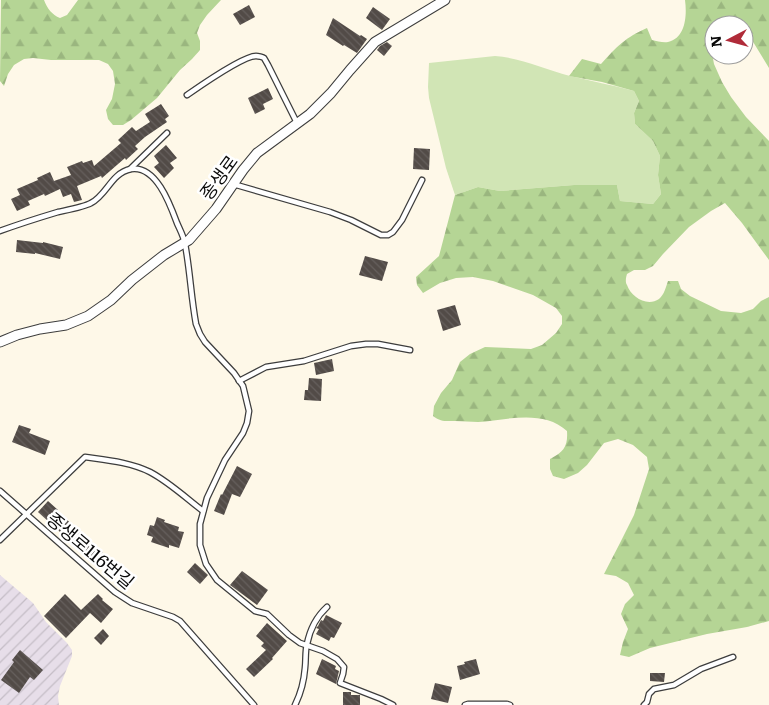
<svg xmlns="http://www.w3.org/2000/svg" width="769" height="705" font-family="Literata,'Noto Sans KR',serif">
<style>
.industrial{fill:url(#industrial-furrows)}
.grass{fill:#d1e5b5}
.forest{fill:url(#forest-firs)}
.building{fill:url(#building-back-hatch)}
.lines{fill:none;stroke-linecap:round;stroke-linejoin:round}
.lane-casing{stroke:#3d3d3d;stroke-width:7}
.street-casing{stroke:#3d3d3d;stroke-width:11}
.lane{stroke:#fff;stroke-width:4.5}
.street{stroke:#fff;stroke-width:9}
.labels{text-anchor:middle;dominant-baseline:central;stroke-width:5;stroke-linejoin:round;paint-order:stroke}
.street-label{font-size:18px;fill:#0a0a0a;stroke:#fff}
</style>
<defs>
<pattern id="industrial-furrows" width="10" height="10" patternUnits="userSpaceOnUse" patternTransform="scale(1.25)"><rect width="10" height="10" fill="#e7dee9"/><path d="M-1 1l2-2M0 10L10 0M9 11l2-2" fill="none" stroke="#c5bdc6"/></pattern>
<pattern id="forest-firs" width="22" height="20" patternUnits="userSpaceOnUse" patternTransform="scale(1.25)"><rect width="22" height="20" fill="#b5d595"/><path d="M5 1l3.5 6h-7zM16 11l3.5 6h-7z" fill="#9ab67f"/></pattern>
<pattern id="building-back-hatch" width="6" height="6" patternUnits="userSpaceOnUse" patternTransform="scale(1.25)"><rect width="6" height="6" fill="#524b47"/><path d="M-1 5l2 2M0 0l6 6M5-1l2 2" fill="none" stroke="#66605d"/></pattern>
</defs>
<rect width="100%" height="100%" fill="#fef8e8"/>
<path class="industrial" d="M0 575 33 603 46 622 67 643 72 650V656L60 686 58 696 59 705H0Z"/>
<path class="grass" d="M495 56C522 58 544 69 570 76 591 81 612 85 634 91L639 101 634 113 635 124 653 141 660 156 658 175 661 194 653 204 620 201 617 185H574L500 191 478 187 455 195 446 168 429 98 428 87 429 63Z"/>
<g class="forest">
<path d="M1 0H44C47 8 52 15 60 18L67 15 78 0H221L207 15 200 25 197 33 200 41V50L192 59 180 70 157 98 131 120 123 125H113L108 119 106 110 112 99 115 84 113 71 108 64 99 60H51L33 58 24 59 14 65 8 74 4 86 0 81Z"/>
<path d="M685 0H769V68L744 27V25H714V39L711 48 714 64 722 82 731 97 746 117 769 141V260L742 223 725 203 711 211 689 227 663 254 653 266 645 270H634L627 274C626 277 625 282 627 285 631 297 647 307 659 299 664 295 666 287 668 281H678L681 289 690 296 721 311 741 313 753 309 761 301 769 297V621L747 627 707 634 650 648 629 657 620 655 623 642 628 629 621 614 625 604 634 595 628 583 616 576 604 574 620 543 634 515 649 469 647 457 633 445 618 439 604 443 587 465 578 473 564 479 553 476 550 469V459C564 452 568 446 567 431 543 409 507 420 478 422 470 422 463 421 455 421 445 421 441 422 433 416L434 406 441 393 452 380 460 362 470 354 485 347 531 349 542 345 556 333 562 324V316L556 308 533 295 493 281 473 277 456 278 440 283 423 293 417 285 416 277 439 256 455 195 478 187 500 191 574 185H617L620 201 653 204 661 194 658 175 660 156 653 141 635 124 634 113 639 101 634 91 602 82 569 76 582 59 601 64C616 47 626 37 647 28L652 40C657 41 663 43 668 42 686 38 687 15 685 0Z"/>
</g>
<g class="building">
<path d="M249 5 255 17 240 25 233 14Z"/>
<path d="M373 7 390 19 382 30 366 18Z"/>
<path d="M333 18 360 36 361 35 367 39 357 53 344 45 343 46 326 35Z"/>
<path d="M387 42 392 46 384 56 377 50 380 46Z"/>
<path d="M268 88 273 99 263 104 265 109 255 114 248 98Z"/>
<path d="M161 104 169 116 165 119 167 122 145 137 135 146 138 149 126 160 125 158 102 178 101 176 77 186 82 200 74 202 71 194 63 197 60 189 45 196 44 194 28 201 30 205 17 211 11 199 20 195 17 189 38 180 37 178 50 172 54 181 71 175 67 167 82 161 83 163 92 160 94 166 121 143 118 140 132 127 136 131 150 122 145 114Z"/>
<path d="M166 145 177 158 170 163 174 168 164 178 154 167 159 163 154 156Z"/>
<path d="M414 148 430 149 429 170 413 169Z"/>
<path d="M17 240 43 243V242L63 247 60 259 35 253V254L16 252Z"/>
<path d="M365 256 388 262 382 281 359 275Z"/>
<path d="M455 305 461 325 443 331 437 310Z"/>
<path d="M332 359 334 371 316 375 314 363Z"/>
<path d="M309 378 322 379 321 401 304 400 305 390H308Z"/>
<path d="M19 425 31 429 29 433 50 441 45 455 12 442Z"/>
<path d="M237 466 252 474 240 497 232 494 224 515 214 511 221 494 222 495Z"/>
<path d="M48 501 58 510 57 511 103 552 93 562 38 512Z"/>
<path d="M157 517 165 520 164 522 179 527 178 531 184 532 179 548 169 545V548L151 542 153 537 147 535 150 525 154 526Z"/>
<path d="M195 563 208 575 200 584 187 572Z"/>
<path d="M242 571 268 590 257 605 230 585Z"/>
<path d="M65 594 81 610 98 594 103 599 102 600 113 609 101 623 90 613 66 638 44 616Z"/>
<path d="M326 615 342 623 334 638 331 637 329 641 316 634 319 629 316 628 318 626 321 620 323 621Z"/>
<path d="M267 623 287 641 272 658 273 659 254 677 246 669 266 650 261 646 264 643 256 636Z"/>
<path d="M103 629 109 636 101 645 94 638Z"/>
<path d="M20 650 43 670 34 680 30 677 19 693 1 680 14 662 12 660Z"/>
<path d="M322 659 336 666 335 669 339 671 336 684 316 674Z"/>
<path d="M476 659 480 674 460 680 457 666 465 664 464 662Z"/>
<path d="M650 673H665L664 682 650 681Z"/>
<path d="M435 683 452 687 448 703 431 699Z"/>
<path d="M343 692H351V695H360V705H343Z"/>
</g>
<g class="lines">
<g class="lane-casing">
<g id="lane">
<path d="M187 95C200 86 243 56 256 56 258 56 263 57 264 58L268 65 297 123"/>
<path d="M130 169 167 133"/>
<path d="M233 184 330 212 351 220 381 235H388L393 232 402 220 422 180"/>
<path d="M0 231C19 224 38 218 58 212 67 210 84 207 91 203 107 195 111 173 131 169 156 165 170 204 177 223 180 230 184 237 185 244 190 270 191 297 196 324L200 334 205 342 234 373 243 386 249 411 247 423 243 433 225 460 207 498 200 524V545L206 564 217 580 255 611 267 614 289 635 300 643 323 651 337 659 344 667 343 674 340 683 381 699 393 705"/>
<path d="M239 381 266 367 304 361 351 346 366 344H378L410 350"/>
<path d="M0 491 115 592 132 603 173 617 180 621 254 705"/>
<path d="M0 540 85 457C106 460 130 462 150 472 169 482 186 498 203 511"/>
<path d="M295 705C301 693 304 681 305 668 306 660 305 651 307 644 310 629 316 617 327 607"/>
<path d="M465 705 468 704H507L510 705"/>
<path d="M644 705 647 702 649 694 654 689 674 685 701 669 733 657"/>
</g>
</g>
<g class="street-casing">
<path id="street" d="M0 342 17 335 40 329 66 325 88 316 111 300 132 280 164 255 189 240 216 209 243 170 257 153 310 114 331 93 350 70 375 42 445 0"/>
</g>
<use href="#lane" class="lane"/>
<use href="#street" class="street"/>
</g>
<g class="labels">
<g class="street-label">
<text transform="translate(218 177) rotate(-54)">종생로</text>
<text transform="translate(91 550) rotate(40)">종생로116번길</text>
</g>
</g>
<g transform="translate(729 40) rotate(264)"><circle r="24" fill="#ffffff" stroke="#9d9d9d"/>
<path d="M0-4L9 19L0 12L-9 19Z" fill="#b02b39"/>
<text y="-8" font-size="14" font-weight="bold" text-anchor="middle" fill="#0a0a0a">N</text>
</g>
</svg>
